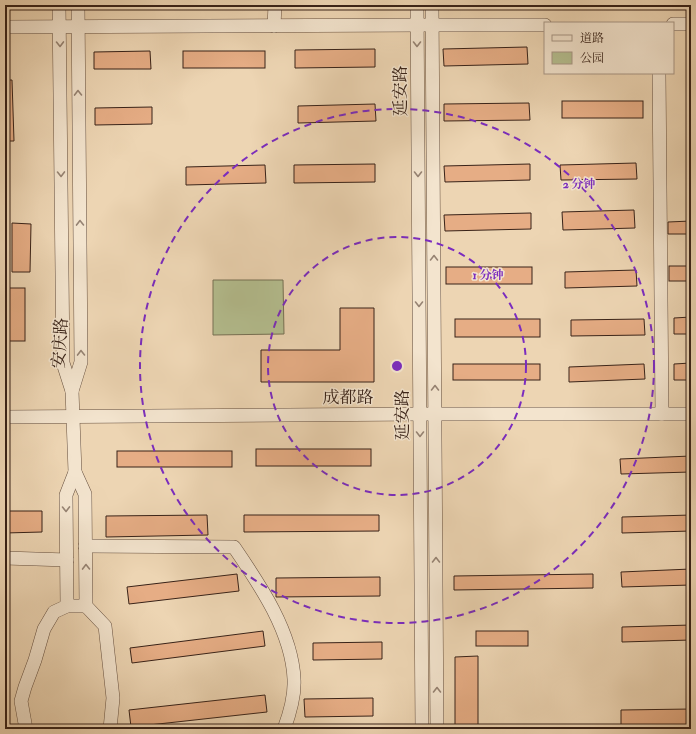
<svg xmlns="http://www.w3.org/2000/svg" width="696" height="734" font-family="'IM FELL Double Pica','Noto Serif SC',serif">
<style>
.green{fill:#b4be8f;stroke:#767054}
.building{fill:#e6ad85;stroke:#382218}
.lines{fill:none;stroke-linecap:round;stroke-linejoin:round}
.minor-casing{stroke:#654f3f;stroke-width:14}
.minor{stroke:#f3e4ce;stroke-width:13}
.oneway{stroke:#968373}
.ring{fill:none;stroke:#7b2cbf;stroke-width:2;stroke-dasharray:7 5}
.labels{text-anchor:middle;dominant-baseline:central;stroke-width:3;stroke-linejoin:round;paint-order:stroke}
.street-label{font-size:17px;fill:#382218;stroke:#f3e4ce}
.centre{fill:#7b2cbf;stroke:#f3e4ce;stroke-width:2}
.ring-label{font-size:12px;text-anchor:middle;font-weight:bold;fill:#7b2cbf;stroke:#f3e4ce;stroke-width:3;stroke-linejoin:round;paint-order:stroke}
</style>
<rect width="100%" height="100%" fill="#edd5b3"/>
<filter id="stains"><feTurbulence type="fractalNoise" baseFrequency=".005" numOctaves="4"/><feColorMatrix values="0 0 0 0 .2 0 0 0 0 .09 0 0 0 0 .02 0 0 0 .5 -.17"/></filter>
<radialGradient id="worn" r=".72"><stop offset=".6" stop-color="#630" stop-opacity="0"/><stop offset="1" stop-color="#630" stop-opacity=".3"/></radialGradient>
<path class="green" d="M213 280H283L284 334 213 335Z"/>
<g class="building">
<path d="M527 47 528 64 444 66 443 49Z"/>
<path d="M375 49V67L295 68V50Z"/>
<path d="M150 51 151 69H94V52Z"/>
<rect x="183" y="51" width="82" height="17"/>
<path d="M5 80H12L14 141H5Z"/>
<rect x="562" y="101" width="81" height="17"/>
<path d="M529 103 530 120 444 121V104Z"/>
<path d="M375 104 376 121 298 123V106Z"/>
<path d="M152 107V124L95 125V108Z"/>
<path d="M636 163 637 179 561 180 560 165Z"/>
<path d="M375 164V182L294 183V165Z"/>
<path d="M530 164V180L445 182 444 166Z"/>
<path d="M265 165 266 183 186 185V167Z"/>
<path d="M634 210 635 228 563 230 562 212Z"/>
<path d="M531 213V229L445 231 444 215Z"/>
<path d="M691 221V234H668V222Z"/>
<path d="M12 223 31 224 30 272H12Z"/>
<rect x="669" y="266" width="22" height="15"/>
<rect x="446" y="267" width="86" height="17"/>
<path d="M636 270 637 286 565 288V272Z"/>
<rect x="9" y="288" width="16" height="53"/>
<path d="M340 308H374V382H261V350H340Z"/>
<path d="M691 317V334H674V318Z"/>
<rect x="455" y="319" width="85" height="18"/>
<path d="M644 319 645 335 571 336V320Z"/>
<path d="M691 363V380H674V364Z"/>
<rect x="453" y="364" width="87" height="16"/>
<path d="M644 364 645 379 569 382V367Z"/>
<rect x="256" y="449" width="115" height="17"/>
<rect x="117" y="451" width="115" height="16"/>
<path d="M691 456V472L621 474 620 459Z"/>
<path d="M5 511H42V532L5 533Z"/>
<path d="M207 515 208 535 106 537V516Z"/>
<path d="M244 515H379V531L244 532Z"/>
<path d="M691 515V531L622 533V517Z"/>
<path d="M691 569V585L622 587 621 572Z"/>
<path d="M237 574 239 591 129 604 127 587Z"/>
<path d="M593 574V588L454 590V576Z"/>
<path d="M380 577V596L276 597V578Z"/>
<path d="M691 625V640L622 642V627Z"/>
<path d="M263 631 265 646 132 663 130 648Z"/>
<rect x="476" y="631" width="52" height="15"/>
<path d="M382 642V659L313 660V643Z"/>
<path d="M478 656V729H455V657Z"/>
<path d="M265 695 267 712 131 727 129 710Z"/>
<path d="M373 698V716L305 717 304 699Z"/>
<path d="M691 709V725L621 726V710Z"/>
</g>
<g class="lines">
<g class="minor-casing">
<g id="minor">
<path d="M59 5 63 363 72 391 75 472 85 494 86 606 105 626 113 698 110 729"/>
<path d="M417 5 422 729"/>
<path d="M432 5 437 729"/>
<path d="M673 24H691"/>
<path d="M438 25H545"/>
<path d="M274 26 275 5"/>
<path d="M5 27 425 25"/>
<path d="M659 73 662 414"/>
<path d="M72 391 81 362 78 5"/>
<path d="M5 417 420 414H691"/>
<path d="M85 546 234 547C260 585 292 632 294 679 295 696 290 713 284 729"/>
<path d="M5 558 67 560"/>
<path d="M67 606 66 495 75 472"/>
<path d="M26 729 21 701 25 687 35 660 44 629 54 612 67 606H86"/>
</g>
</g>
<use href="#minor" class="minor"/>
</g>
<defs><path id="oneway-chevron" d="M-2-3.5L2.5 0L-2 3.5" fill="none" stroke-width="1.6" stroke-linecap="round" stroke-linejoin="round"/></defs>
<g class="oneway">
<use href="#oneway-chevron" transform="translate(60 44) rotate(89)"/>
<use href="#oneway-chevron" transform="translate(417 44) rotate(90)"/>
<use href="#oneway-chevron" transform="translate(78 93) rotate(-91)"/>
<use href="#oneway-chevron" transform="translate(61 174) rotate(89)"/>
<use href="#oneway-chevron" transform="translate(418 174) rotate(90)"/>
<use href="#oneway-chevron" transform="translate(80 223) rotate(-91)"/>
<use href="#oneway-chevron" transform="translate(434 258) rotate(-90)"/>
<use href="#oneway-chevron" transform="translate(419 304) rotate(90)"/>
<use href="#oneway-chevron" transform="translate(81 353) rotate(-91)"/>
<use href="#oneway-chevron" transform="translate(435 388) rotate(-90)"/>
<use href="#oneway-chevron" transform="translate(420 434) rotate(90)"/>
<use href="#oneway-chevron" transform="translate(66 509) rotate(89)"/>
<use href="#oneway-chevron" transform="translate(436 560) rotate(-90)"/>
<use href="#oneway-chevron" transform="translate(86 567) rotate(-91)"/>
<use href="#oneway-chevron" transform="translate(437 690) rotate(-90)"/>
</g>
<g class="ring">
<circle cx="397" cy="366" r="129"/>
<circle cx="397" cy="366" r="257"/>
</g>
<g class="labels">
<g class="street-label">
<text transform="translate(400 91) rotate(-90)">延安路</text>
<text transform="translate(60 343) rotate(-86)">安庆路</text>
<text x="348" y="397">成都路</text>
<text transform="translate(402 415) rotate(-90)">延安路</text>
</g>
</g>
<circle cx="397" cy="366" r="6" class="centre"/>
<g class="ring-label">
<text x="579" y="188">2 分钟</text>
<text x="488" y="279">1 分钟</text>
</g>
<rect width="696" height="734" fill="none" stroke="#edd5b3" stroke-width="20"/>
<rect x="6" y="6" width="684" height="722" fill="none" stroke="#382218" stroke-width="2"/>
<rect x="10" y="10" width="676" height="714" fill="none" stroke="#382218"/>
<rect x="544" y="22" width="130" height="52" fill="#f3e4ce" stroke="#a89685"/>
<rect x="552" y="35" width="20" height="6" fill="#f3e4ce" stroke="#a89685"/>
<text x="580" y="42" font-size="12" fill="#382218">道路</text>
<rect x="552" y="52" width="20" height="12" fill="#b4be8f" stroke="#a89685"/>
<text x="580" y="62" font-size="12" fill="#382218">公园</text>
<rect width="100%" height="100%" filter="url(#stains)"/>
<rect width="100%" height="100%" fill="url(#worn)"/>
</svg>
